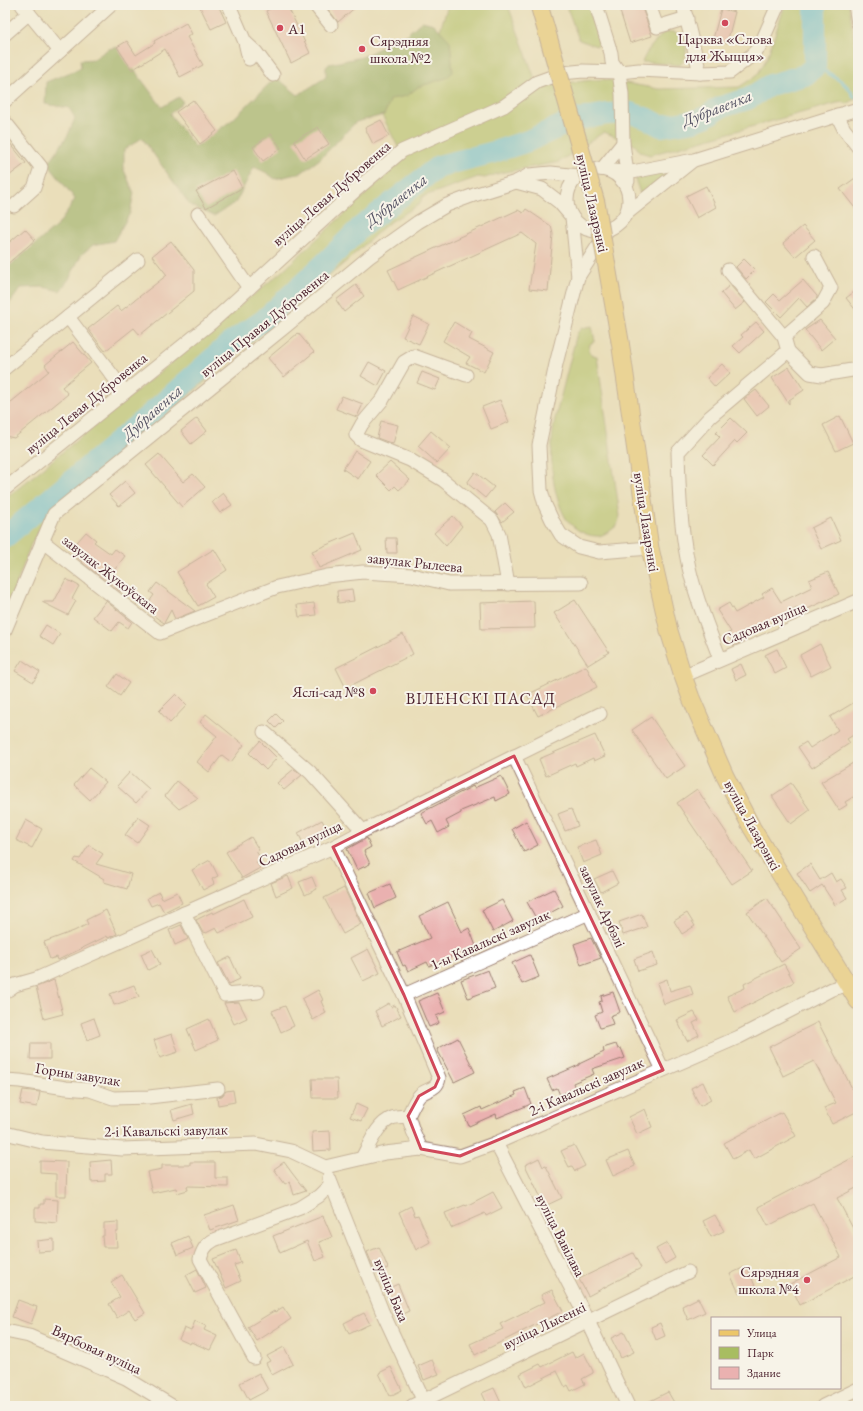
<svg xmlns="http://www.w3.org/2000/svg" width="863" height="1411" font-family="'EB Garamond',serif">
<style>
.green{fill:#a8bd61;stroke:#796e46}
.forest{fill:#86a457;stroke:#686241}
.lines{fill:none;stroke-linecap:round;stroke-linejoin:round}
.stream{stroke:#61bfdf;stroke-width:3.5}
.river{stroke:#61bfdf;stroke-width:22}
.building{fill:#eab1b0}
.minor-casing{stroke:#9a7e72;stroke-width:15}
.major-casing{stroke:#9a7e72;stroke-width:19}
.minor{stroke:#fff;stroke-width:13}
.major{stroke:#ecc669;stroke-width:17}
.major-bridge-casing{stroke:#9a7e72;stroke-width:19;stroke-linecap:butt}
.major-bridge{stroke:#ecc669;stroke-width:17}
.marked{fill:none;stroke:#d1495b;stroke-width:3;stroke-linejoin:round}
.poi-dot{fill:#d1495b;stroke:#f7f3e8;stroke-width:1.5}
.labels{text-anchor:middle;dominant-baseline:central;stroke-width:4;stroke-linejoin:round;paint-order:stroke}
.poi-label{font-size:15px;fill:#4a1f2b;stroke:#f7f3e8;text-anchor:start}
.street-label{font-size:15px;fill:#4a1f2b;stroke:#f7f3e8}
.water-label{font-size:16px;font-style:italic;fill:#514f61;stroke:#f7f3e8}
.neighbourhood-label{font-size:16px;letter-spacing:1px;fill:#4a1f2b;stroke:#f7f3e8}
</style>
<rect width="100%" height="100%" fill="#f7f3e8"/>
<filter id="ink" filterUnits="userSpaceOnUse"><feTurbulence type="fractalNoise" baseFrequency=".025" numOctaves="2"/><feDisplacementMap in="SourceGraphic" scale="8" xChannelSelector="R" yChannelSelector="G"/><feConvolveMatrix kernelMatrix="1 2 1 2 8 2 1 2 1" color-interpolation-filters="sRGB"/></filter>
<filter id="wash" filterUnits="userSpaceOnUse"><feTurbulence type="fractalNoise" baseFrequency=".012" numOctaves="4" result="noise"/><feDisplacementMap in="SourceGraphic" scale="16" xChannelSelector="R" yChannelSelector="G"/><feGaussianBlur stdDeviation="0.9" result="paint"/><feColorMatrix in="noise" values="0 0 0 0 0 0 0 0 0 0 0 0 0 0 0 0 0 1.4 0 .05"/><feComposite in="paint" operator="in"/></filter>
<g filter="url(#wash)">
<rect width="100%" height="100%" fill="#eadeba"/>
<g class="green">
<path d="M448 5H508L539 90 554 84 603 79 659 89 739 87 757 75 767 58 785 5H849L858 67V97L847 104 843 102 837 103 650 155 640 152 635 145 604 132 559 162 500 173 485 178 478 177 422 197 420 204 387 224 349 259 211 377 51 511 31 544 5 616V498L20 487 280 273 404 159 357 65 439 33Z"/>
<path d="M566 5H593L603 42 596 46 579 40Z"/>
<path d="M664 32C668 32 674 31 677 33 688 39 689 58 680 65L642 62 648 50Z"/>
<path d="M677 168 642 199 635 179Z"/>
<path d="M592 326 595 341 590 344 589 351 592 355 597 356 620 516C619 519 618 523 617 525 616 527 612 529 610 531 606 533 600 537 596 536 584 536 569 526 564 515 550 487 549 450 555 419L577 333 582 328Z"/>
</g>
<path class="forest" d="M422 21 434 24 450 41 453 72 446 78 418 87 407 96 391 99 384 115 356 122 320 159 301 173 275 179 267 173 254 167 236 202 214 216 190 205 142 138 124 150V170L134 193 130 213 114 241 93 245 81 255 69 279 60 291 43 287 21 288 7 307 5 311V270L59 224 75 199 48 164 68 135 75 118 69 108 45 104 46 82 81 68 80 60 94 59 108 49 117 47 162 107 179 97 183 102 170 114 195 147 232 120 276 77 298 95 326 77V67L329 64 362 57 407 34Z"/>
<g class="lines">
<path class="stream" d="M815 66C828 73 848 82 854 97"/>
<path class="river" d="M5 537 152 413 230 343 264 320 325 263 360 228 439 166 491 153 528 141 574 120 607 114 631 113 648 119 661 126 694 121 705 117 721 107 748 99 770 85 805 75 815 66V5"/>
</g>
<g id="blocks">
<g class="building">
<path d="M199 5H218L226 22 211 29Z"/>
<path d="M277 5H287L310 53 291 63 266 11Z"/>
<path d="M325 5H358L338 22Z"/>
<path d="M618 5H641L652 36 630 43Z"/>
<path d="M721 9 735 12 727 43 713 39Z"/>
<path d="M186 23 192 34 187 37 203 65 180 77 165 49 132 70 117 47 127 41 136 55 155 43 154 41Z"/>
<path d="M193 100 217 131 200 144 176 112Z"/>
<path d="M381 120 389 136 373 144 365 128Z"/>
<path d="M318 127 329 144 305 159 294 141Z"/>
<path d="M271 134 281 148 263 161 253 147Z"/>
<path d="M5 137 26 163 5 179Z"/>
<path d="M233 171 242 188 206 208 196 191Z"/>
<path d="M858 176V212L840 189Z"/>
<path d="M706 186 716 207 697 218 686 196Z"/>
<path d="M526 209 551 226 553 234 548 291 529 289 536 244 522 233 398 290 388 270 518 210 523 213Z"/>
<path d="M803 226 815 240 795 257 783 243Z"/>
<path d="M25 229 35 240 5 266V246Z"/>
<path d="M171 241 194 270V291L140 335 134 328 105 351 88 329 117 306 121 311 167 275 152 256Z"/>
<path d="M744 259 755 270 746 279 736 267Z"/>
<path d="M803 280 817 296V298L807 307 799 298 781 317 766 302 774 294 780 300Z"/>
<path d="M356 285 364 296 344 312 336 300Z"/>
<path d="M730 285 745 302 735 310 721 293Z"/>
<path d="M858 289V313L846 298Z"/>
<path d="M413 316 429 324 419 344 403 337Z"/>
<path d="M820 320 835 338 821 350 805 330Z"/>
<path d="M454 322 472 333 469 339 494 352 484 372 466 363 470 357 443 341Z"/>
<path d="M756 322 764 331 740 353 733 346 743 337 741 335Z"/>
<path d="M298 333 314 352 284 377 268 358Z"/>
<path d="M73 342 91 363 62 387 68 394 14 438 5 436V407L49 371 45 365Z"/>
<path d="M369 362 386 371 378 386 361 376Z"/>
<path d="M722 364 730 373 715 387 707 378Z"/>
<path d="M789 367 804 390 789 400V404L772 378Z"/>
<path d="M422 372 440 379 435 390 417 383Z"/>
<path d="M756 390 769 406 757 416 744 399Z"/>
<path d="M342 396 363 404 357 417 336 409Z"/>
<path d="M500 400 509 422 491 429 482 407Z"/>
<path d="M840 416 853 443 836 451 823 425Z"/>
<path d="M197 418 207 431 191 444 181 431Z"/>
<path d="M731 418 747 433 737 443 735 441 713 465 703 455 720 437 716 433Z"/>
<path d="M381 421 398 425 393 444 377 438Z"/>
<path d="M431 431 451 448 437 463 418 446Z"/>
<path d="M355 451 370 461 358 479 343 469Z"/>
<path d="M159 454 183 482 193 474 205 487 182 507 146 465Z"/>
<path d="M390 462 410 480 399 490 395 486 391 490 376 475Z"/>
<path d="M475 472 494 487 485 498 467 483Z"/>
<path d="M125 481 135 493 119 506 109 495Z"/>
<path d="M223 493 232 505 220 513 212 502Z"/>
<path d="M505 503 514 512 502 522 495 512Z"/>
<path d="M453 516 462 526 446 546 434 533Z"/>
<path d="M831 518 841 540 821 549 811 528Z"/>
<path d="M86 532 96 540 94 542 111 554 115 549 125 556 112 573 127 585 121 592 85 565 70 550Z"/>
<path d="M355 533 362 550 319 568 312 551Z"/>
<path d="M386 538H396L397 553H387Z"/>
<path d="M214 549 227 570 206 584 214 597 198 606 177 572Z"/>
<path d="M828 572 839 594 799 613 797 608 745 636 747 639 734 646 727 634 731 632 717 610 729 603 735 613 764 597 762 594 772 588 781 602 812 587 809 580Z"/>
<path d="M66 579 79 586 72 599 76 601 68 615 42 602H54Z"/>
<path d="M157 583 195 611 175 619 171 610 164 623 144 609 154 595 150 592Z"/>
<path d="M352 589 354 601 338 603 337 591Z"/>
<path d="M575 600 609 652 588 665 554 613Z"/>
<path d="M106 601 132 622 128 628 119 622 112 631 93 617Z"/>
<path d="M534 601 535 628 481 629 480 603Z"/>
<path d="M314 603 316 615 299 617 297 605Z"/>
<path d="M46 625 60 634 53 645 39 636Z"/>
<path d="M403 634 413 654 346 688 336 668Z"/>
<path d="M820 644 831 666 811 676 800 655Z"/>
<path d="M777 649 786 668 775 674 765 655Z"/>
<path d="M22 660 40 672 33 682 15 671Z"/>
<path d="M741 664 746 675 736 680 731 669Z"/>
<path d="M586 666 597 687 538 716 527 695Z"/>
<path d="M117 674 129 683 120 696 108 687Z"/>
<path d="M176 694 187 705 170 723 159 711Z"/>
<path d="M858 700V732L847 739 850 743 812 768 798 747 806 742 810 748 838 730 830 717Z"/>
<path d="M206 714 244 745 231 762 222 755 209 772 197 762 217 736 200 722Z"/>
<path d="M276 714 283 721 276 728 269 721Z"/>
<path d="M651 717 685 766 666 779 632 730Z"/>
<path d="M595 735 605 756 594 761 593 758 576 766 575 763 546 776 539 759Z"/>
<path d="M260 741 277 758 266 770 249 753Z"/>
<path d="M858 760V794L845 802 847 805 839 810 821 782Z"/>
<path d="M89 768 106 782 90 800 74 785Z"/>
<path d="M294 769 302 775 284 790 277 783Z"/>
<path d="M130 772 149 789 136 803 117 786Z"/>
<path d="M501 776 510 794 496 801 495 797 461 811V813L446 821 449 827 438 833 432 821 427 824 421 813 473 786 474 788Z"/>
<path d="M177 781 198 798 179 809 165 796Z"/>
<path d="M791 783 810 810 791 824 772 796Z"/>
<path d="M697 789 752 871 732 884 677 803Z"/>
<path d="M571 809 578 826 565 831 558 814Z"/>
<path d="M138 817 150 825 137 843 125 835Z"/>
<path d="M26 820 42 829 32 848 16 840Z"/>
<path d="M322 820 330 835 313 844 310 839 303 843 298 833Z"/>
<path d="M526 821 538 845 524 852 512 829Z"/>
<path d="M251 837 259 850 256 851 261 859 256 862 260 868 242 878 226 852Z"/>
<path d="M367 838 371 847 364 851 370 864 357 870 347 849Z"/>
<path d="M596 840 602 855 583 863 577 847Z"/>
<path d="M89 845 103 854 96 864 131 874 127 889 104 882V879L74 861 76 858 80 859Z"/>
<path d="M210 860 218 876 212 879 214 884 203 890 192 870Z"/>
<path d="M810 864 820 880 831 873 836 882 841 879 847 888 842 890 847 898 835 905 822 885 810 893 797 873Z"/>
<path d="M612 871 618 883 601 892 594 879Z"/>
<path d="M288 876 293 888 276 896 271 883Z"/>
<path d="M312 877 317 889 305 895 299 882Z"/>
<path d="M390 884 396 898 375 908 369 893Z"/>
<path d="M344 888 361 924 343 934 324 898Z"/>
<path d="M554 889 563 906 537 920 527 902Z"/>
<path d="M159 892 162 899 177 892 182 903 164 912 159 903 151 906 147 898Z"/>
<path d="M767 898 801 949 781 962 747 912Z"/>
<path d="M244 899 252 917 219 933 216 928 206 933 205 932 203 933 196 920 212 912 213 914Z"/>
<path d="M502 900 513 921 493 932 482 910Z"/>
<path d="M448 902 462 932 469 928 476 946 429 966 427 962 408 971 405 965 403 966 397 952 430 938 419 916Z"/>
<path d="M106 910 117 934 108 938 107 936 58 960 57 957 50 959 44 942 74 931 88 924 86 920Z"/>
<path d="M687 913 695 926 682 934 674 921Z"/>
<path d="M642 914 647 927 623 935 619 922Z"/>
<path d="M181 925 188 939 175 945 169 930Z"/>
<path d="M591 938 601 958 581 965 574 944Z"/>
<path d="M152 949 160 964 148 970 141 954Z"/>
<path d="M368 949 380 973 363 981 351 958Z"/>
<path d="M653 952 657 965 638 971 634 959Z"/>
<path d="M530 955 539 977 522 984 512 963Z"/>
<path d="M230 957 240 979 229 984 218 963Z"/>
<path d="M784 964 794 982 735 1012 727 996 745 988 744 984Z"/>
<path d="M488 970 495 988 468 998 461 980Z"/>
<path d="M667 979 670 991 690 985 693 994 664 1004 657 983Z"/>
<path d="M54 980 63 1014 44 1019 36 987Z"/>
<path d="M134 985 139 997 114 1005 110 994Z"/>
<path d="M318 990 323 1000 321 1001 326 1013 313 1020 302 999Z"/>
<path d="M613 992 620 1012 610 1016 613 1024 600 1028 595 1015 602 1012 599 1002 602 1001 601 996Z"/>
<path d="M437 993 445 1012 436 1016 439 1023 429 1027 418 1001Z"/>
<path d="M239 1002 247 1018 234 1024 224 1003Z"/>
<path d="M389 1003 391 1007 395 1005 401 1016 382 1026 375 1011Z"/>
<path d="M285 1006 294 1026 281 1032 272 1011Z"/>
<path d="M694 1012 699 1020 693 1023 699 1035 687 1041 677 1020Z"/>
<path d="M94 1018 100 1035 87 1040 81 1023Z"/>
<path d="M209 1019 218 1040 196 1050 187 1029Z"/>
<path d="M818 1022 858 1100V1111L832 1124 824 1108 836 1103 814 1061 783 1076 769 1047Z"/>
<path d="M172 1034 178 1052 160 1058 154 1040Z"/>
<path d="M458 1038 475 1072 454 1082 437 1049Z"/>
<path d="M31 1043H50V1059H30Z"/>
<path d="M616 1044 618 1049 621 1048 625 1058 592 1069 594 1074 573 1083 575 1088 560 1095 557 1088 552 1090 547 1079 579 1065V1064L604 1052 603 1048Z"/>
<path d="M312 1079H337L338 1098H313Z"/>
<path d="M703 1082 711 1100 700 1106 691 1088Z"/>
<path d="M525 1088 531 1104 497 1118 496 1114 469 1126 464 1115 481 1107 482 1110 516 1095 515 1092Z"/>
<path d="M23 1090 40 1092 37 1107 20 1104Z"/>
<path d="M233 1090 235 1102 218 1105 217 1097 222 1096 226 1091Z"/>
<path d="M192 1104 194 1114 174 1120 171 1110Z"/>
<path d="M356 1104 367 1109 361 1121 350 1117Z"/>
<path d="M645 1109 652 1127 637 1134 629 1117Z"/>
<path d="M782 1112 796 1136 754 1159 749 1150 733 1159 724 1143Z"/>
<path d="M330 1131 331 1150 313 1151 312 1132Z"/>
<path d="M574 1145 585 1166 575 1171 572 1166 569 1167 561 1151Z"/>
<path d="M628 1151 635 1166 613 1176 606 1160Z"/>
<path d="M858 1155V1187L837 1198 858 1238V1274L800 1305 790 1284 841 1257 813 1203 768 1226 758 1207Z"/>
<path d="M539 1158 543 1167 546 1166 562 1198 545 1206 525 1165Z"/>
<path d="M111 1160 112 1174H105V1181L91 1182 90 1162Z"/>
<path d="M40 1161 67 1162 66 1196H56V1174L40 1173Z"/>
<path d="M190 1162H215V1178H228V1187L187 1186 188 1190 177 1193 176 1188 152 1193 147 1172 162 1169V1165H190Z"/>
<path d="M284 1162 292 1173 306 1191 294 1195 290 1181 285 1184 274 1169Z"/>
<path d="M493 1192 502 1208 486 1216 485 1213 451 1228 445 1213 465 1205 466 1206Z"/>
<path d="M44 1199 58 1200 57 1223 35 1221V1208H40V1204H44Z"/>
<path d="M234 1205 239 1220 210 1230 204 1215Z"/>
<path d="M411 1206 415 1216 418 1215 430 1242 416 1250 399 1212Z"/>
<path d="M715 1215 724 1231 711 1237 703 1221Z"/>
<path d="M323 1216 332 1237 319 1242 325 1257 315 1261 307 1241 280 1253 273 1236Z"/>
<path d="M118 1222V1232H116L117 1247H103L102 1236H104V1223Z"/>
<path d="M188 1236 193 1248 177 1255 172 1243Z"/>
<path d="M54 1239V1251L38 1252 37 1241Z"/>
<path d="M667 1243 675 1258 665 1264 656 1249Z"/>
<path d="M379 1247 388 1268 376 1273 367 1252Z"/>
<path d="M236 1250 241 1263 234 1265 241 1281 226 1288 213 1259Z"/>
<path d="M633 1253 641 1268 588 1296 579 1279Z"/>
<path d="M747 1266 755 1286 739 1293 730 1274Z"/>
<path d="M197 1269 206 1288 195 1293 186 1275Z"/>
<path d="M122 1275 145 1313 135 1319 129 1310 117 1318 109 1304 120 1297 111 1282Z"/>
<path d="M398 1284 409 1311 396 1317 385 1290Z"/>
<path d="M552 1290 563 1311 475 1355 470 1344 503 1329 500 1324 545 1302 541 1295Z"/>
<path d="M698 1298 705 1312 688 1320 682 1306Z"/>
<path d="M18 1300 37 1307 31 1324 12 1317Z"/>
<path d="M283 1307 291 1319 257 1341 248 1327 274 1311 275 1312Z"/>
<path d="M364 1313 370 1324 349 1334 344 1323Z"/>
<path d="M195 1321 206 1326 204 1330 217 1336 210 1350 191 1342 190 1344 179 1339 184 1328 191 1331Z"/>
<path d="M660 1323 665 1336 656 1340 651 1327Z"/>
<path d="M624 1332 634 1352 621 1358 611 1338Z"/>
<path d="M284 1347 293 1364 272 1375 266 1363 270 1361 267 1356Z"/>
<path d="M572 1352 575 1358 584 1353 593 1371V1373L582 1379 585 1384 571 1391 568 1385 565 1387 557 1371 526 1387 520 1374 540 1364 542 1367Z"/>
<path d="M432 1360 439 1374 424 1380 418 1366Z"/>
<path d="M391 1367 402 1390 390 1396 379 1373Z"/>
<path d="M259 1373 268 1390 249 1400 240 1383Z"/>
<path d="M494 1388 501 1403 494 1406H488L482 1393Z"/>
<path d="M668 1392 676 1406H640Z"/>
</g>
</g>
</g>
<g filter="url(#ink)">
<use href="#blocks" fill-opacity="0" stroke="#9a7e72" stroke-width="1"/>
<g class="lines">
<g class="minor-casing">
<g id="minor">
<path d="M22 5 60 51"/>
<path d="M229 5 245 42 249 59"/>
<path d="M315 5 331 25"/>
<path d="M596 5 611 53 612 62 619 72 622 94 623 143 628 181"/>
<path d="M649 5 657 27 687 18"/>
<path d="M683 5 700 73"/>
<path d="M855 5 858 23"/>
<path d="M5 34 29 13"/>
<path d="M245 42 256 52 273 75"/>
<path d="M5 101 111 5"/>
<path d="M837 115 844 129 858 147"/>
<path d="M5 122 41 167 34 188 14 206"/>
<path d="M623 143 602 169 627 173 694 160 858 109"/>
<circle cx="598" cy="200" r="31"/>
<path d="M516 182 542 189 559 202 572 217 578 277"/>
<path d="M198 214 249 288"/>
<path d="M626 214 691 162"/>
<path d="M605 235 578 277 556 364 539 445 541 490 545 505 552 520 561 535 579 547 599 552 650 548"/>
<path d="M728 270 784 337 788 351 810 373 822 375 858 369"/>
<path d="M68 317 125 392"/>
<path d="M784 337 823 303 831 288 814 256"/>
<path d="M5 368 138 260"/>
<path d="M466 375 414 356 404 362 383 399 362 424 356 435 361 440 410 460 443 480 492 520 499 534 508 584"/>
<path d="M5 489 211 323 357 189 402 151 504 106 537 82 562 73 583 71 619 72 639 70 700 73 730 72 752 55 760 46 778 5"/>
<path d="M42 541 160 633 277 587 327 576 363 572 412 575 449 584 581 583"/>
<path d="M5 630 54 514 286 326 369 257 418 222 447 205 474 195 516 182 529 175 551 173 579 176"/>
<path d="M720 659C708 627 693 591 687 558 680 523 679 487 678 452L710 417 788 351"/>
<path d="M683 676 858 601"/>
<path d="M264 732 310 772 363 831"/>
<path d="M514 756 663 1070"/>
<path d="M333 847 404 995 439 1078C437 1091 426 1088 419 1096 414 1102 411 1110 408 1116 403 1117 397 1116 392 1118 377 1124 370 1144 362 1158"/>
<path d="M184 913 225 995 258 992"/>
<path d="M8 990 15 985 36 979 333 847 363 831 600 714"/>
<path d="M404 995 589 913"/>
<path d="M5 1080 20 1081 66 1088 90 1090 113 1098 149 1097 218 1089"/>
<path d="M408 1116 413 1131 421 1149"/>
<path d="M5 1133 42 1142 122 1149 256 1144 291 1151 325 1167 385 1153 421 1149 460 1156 496 1143 739 1037 832 989 858 982"/>
<path d="M496 1143 588 1321 628 1406"/>
<path d="M329 1178 382 1311 426 1406"/>
<path d="M5 1331 29 1336 126 1378 172 1406"/>
<path d="M254 1358 200 1259C203 1250 205 1245 214 1240L300 1208 319 1196 331 1184"/>
<path d="M412 1406 688 1272"/>
<path d="M823 1406 858 1389"/>
</g>
</g>
<g class="major-casing">
<path id="major" d="M620 341 650 548 669 631 683 676 691 698 725 776 752 828 858 1001"/>
</g>
<use href="#minor" class="minor"/>
<use href="#major" class="major"/>
<g class="major-bridge-casing">
<path id="major-bridge" d="M539 5 596 203 620 341"/>
</g>
<use href="#major-bridge" class="major-bridge"/>
</g>
</g>
<path d="M0 0H863V1411H0ZM514 756 663 1070 460 1156 421 1149 408 1116 419 1096 435 1087 439 1078 404 995 333 847Z" fill="#eadeba" fill-opacity=".55" fill-rule="evenodd"/>
<path class="marked" d="M514 756 663 1070 460 1156 421 1149 408 1116 419 1096 435 1087 439 1078 404 995 333 847Z"/>
<g class="poi-dot">
<circle cx="725" cy="23" r="4"/>
<circle cx="280" cy="28" r="4"/>
<circle cx="362" cy="49" r="4"/>
<circle cx="373" cy="691" r="4"/>
<circle cx="807" cy="1280" r="4"/>
</g>
<g class="labels">
<g class="poi-label">
<text x="288" y="28">A1</text>
<text x="725" y="38" text-anchor="middle">Царква «Слова<tspan x="725" dy="17">для Жыцця»</tspan></text>
<text x="370" y="40">Сярэдняя<tspan x="370" dy="17">школа №2</tspan></text>
<text x="365" y="691" text-anchor="end">Яслі-сад №8</text>
<text x="799" y="1271" text-anchor="end">Сярэдняя<tspan x="799" dy="17">школа №4</tspan></text>
</g>
<g class="street-label">
<text transform="translate(331 193) rotate(-41)">вуліца Левая Дубровенка</text>
<text transform="translate(593 203) rotate(77)">вуліца Лазарэнкі</text>
<text transform="translate(264 323) rotate(-39)">вуліца Правая Дубровенка</text>
<text transform="translate(86 403) rotate(-39)">вуліца Левая Дубровенка</text>
<text transform="translate(647 522) rotate(81)">вуліца Лазарэнкі</text>
<text transform="translate(415 562) rotate(6)">завулак Рылеева</text>
<text transform="translate(111 574) rotate(38)">завулак Жукоўскага</text>
<text transform="translate(764 623) rotate(-23)">Садовая вуліца</text>
<text transform="translate(753 825) rotate(61)">вуліца Лазарэнкі</text>
<text transform="translate(300 843) rotate(-25)">Садовая вуліца</text>
<text transform="translate(603 906) rotate(65)">завулак Арбэлі</text>
<text transform="translate(490 939) rotate(-24)">1-ы Кавальскі завулак</text>
<text transform="translate(78 1074) rotate(9)">Горны завулак</text>
<text transform="translate(586 1086) rotate(-24)">2-і Кавальскі завулак</text>
<text transform="translate(166 1130) rotate(-1)">2-і Кавальскі завулак</text>
<text transform="translate(561 1235) rotate(63)">вуліца Вавілава</text>
<text transform="translate(392 1290) rotate(67)">вуліца Баха</text>
<text transform="translate(544 1325) rotate(-26)">вуліца Лысенкі</text>
<text transform="translate(97 1349) rotate(25)">Вярбовая вуліца</text>
</g>
<g class="water-label">
<text transform="translate(717 108) rotate(-21)">Дубравенка</text>
<text transform="translate(396 200) rotate(-38)">Дубравенка</text>
<text transform="translate(152 412) rotate(-41)">Дубравенка</text>
</g>
<g class="neighbourhood-label">
<text x="481" y="698">ВІЛЕНСКІ ПАСАД</text>
</g>
</g>
<rect width="863" height="1411" fill="none" stroke="#f7f3e8" stroke-width="20"/>
<rect x="711" y="1317" width="130" height="72" fill="#f7f3e8" stroke="#b29e9c"/>
<rect x="719" y="1330" width="20" height="6" fill="#ecc669" stroke="#b29e9c"/>
<text x="747" y="1337" font-size="12" fill="#4a1f2b">Улица</text>
<rect x="719" y="1347" width="20" height="12" fill="#a8bd61" stroke="#b29e9c"/>
<text x="747" y="1357" font-size="12" fill="#4a1f2b">Парк</text>
<rect x="719" y="1367" width="20" height="12" fill="#eab1b0" stroke="#b29e9c"/>
<text x="747" y="1377" font-size="12" fill="#4a1f2b">Здание</text>
</svg>
